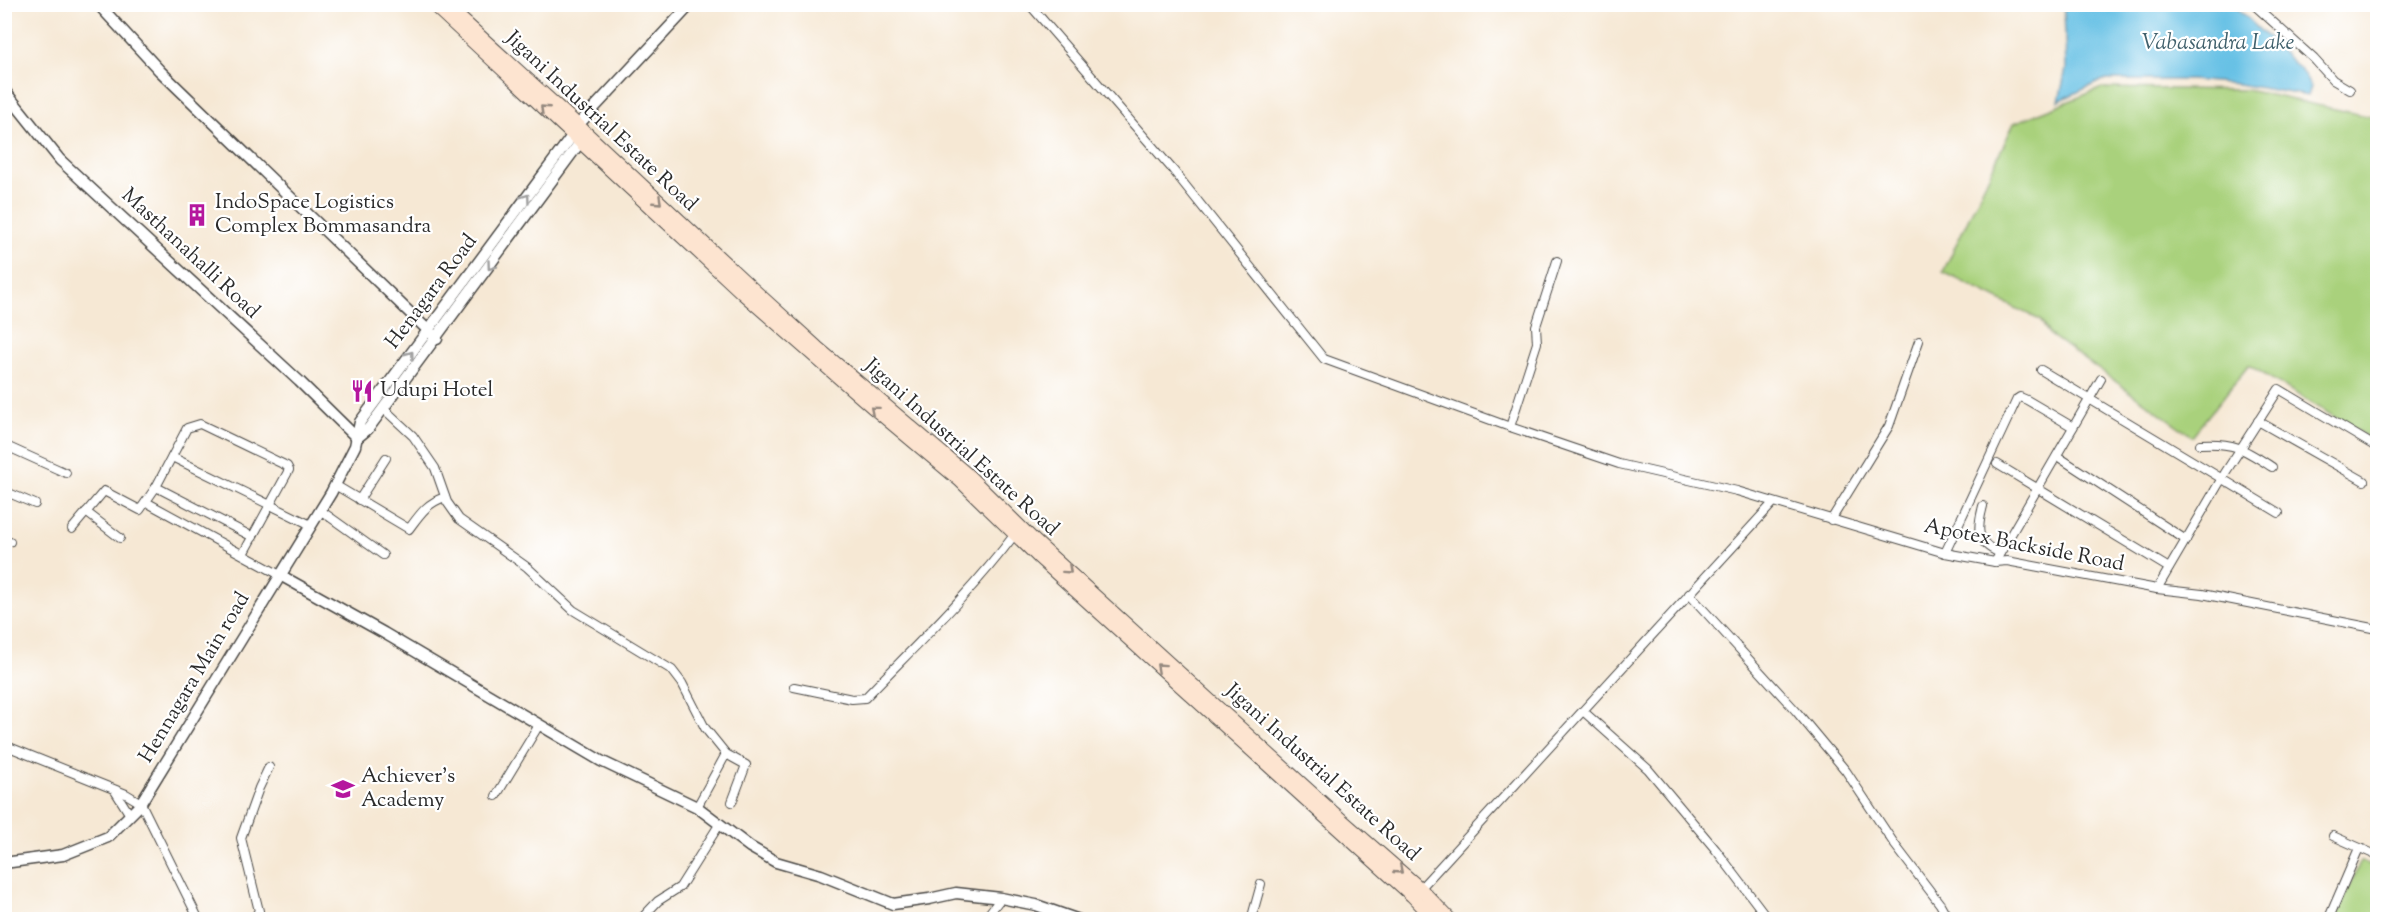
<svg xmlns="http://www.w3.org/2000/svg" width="2382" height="924" font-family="'Sorts Mill Goudy',serif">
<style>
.green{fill:#a9d17b;stroke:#6a7e53;stroke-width:1.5}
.water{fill:#68c1e5;stroke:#4a7688;stroke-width:1.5}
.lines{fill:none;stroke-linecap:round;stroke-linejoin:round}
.minor-casing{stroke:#494744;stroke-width:10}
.tertiary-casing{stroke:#494744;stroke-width:13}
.secondary-casing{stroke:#494744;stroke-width:14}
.minor{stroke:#fff;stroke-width:8}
.tertiary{stroke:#fff;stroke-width:10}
.secondary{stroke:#fde4d0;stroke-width:12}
.oneway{stroke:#94887e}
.oneway2{stroke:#a0a0a0}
.labels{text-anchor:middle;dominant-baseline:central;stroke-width:4.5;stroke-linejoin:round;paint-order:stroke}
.street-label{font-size:21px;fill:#2b2b2b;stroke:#fff}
.poi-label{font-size:21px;fill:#2b2b2b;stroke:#fff;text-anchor:start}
.water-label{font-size:22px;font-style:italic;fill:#40606c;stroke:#fff}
</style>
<rect width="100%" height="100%" fill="#fff"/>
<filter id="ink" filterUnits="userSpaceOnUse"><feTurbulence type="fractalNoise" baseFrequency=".0167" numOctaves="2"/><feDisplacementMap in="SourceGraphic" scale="12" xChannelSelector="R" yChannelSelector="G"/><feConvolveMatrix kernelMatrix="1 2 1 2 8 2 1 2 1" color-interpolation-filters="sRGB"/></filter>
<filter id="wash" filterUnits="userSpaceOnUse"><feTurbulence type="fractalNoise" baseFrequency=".008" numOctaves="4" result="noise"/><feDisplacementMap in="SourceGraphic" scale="24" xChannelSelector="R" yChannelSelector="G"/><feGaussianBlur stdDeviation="1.35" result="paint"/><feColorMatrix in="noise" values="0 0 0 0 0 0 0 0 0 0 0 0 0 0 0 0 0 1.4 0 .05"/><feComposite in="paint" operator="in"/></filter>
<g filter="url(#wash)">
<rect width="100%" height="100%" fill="#f6e8d4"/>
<g class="green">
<path d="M2102 88 2247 90 2377 118V443L2249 365 2192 436 2049 334 2040 320 1943 272 2014 123Z"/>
<path d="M2361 861 2377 868V919H2335Z"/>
</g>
<path class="water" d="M2064 5H2234L2300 69 2311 87 2308 96 2238 84 2191 80H2103L2059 101 2066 69Z"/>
</g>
<g filter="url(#ink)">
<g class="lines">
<g class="minor-casing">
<g id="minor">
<path d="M1029 4 1173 170 1324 359 1510 427 1619 464 1737 491 1945 553 1995 562 2007 561 2157 589 2202 594 2378 629"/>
<path d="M2253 4 2314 59 2333 80 2350 90"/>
<path d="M2041 370 2279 513"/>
<path d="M383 408 413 436 435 468 447 502 459 519 527 567 573 610 672 670 682 683 705 728 726 754 697 807"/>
<path d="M2258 421 2364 481"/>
<path d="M1510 427 1537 343 1536 326 1557 261"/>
<path d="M2200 444C2235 442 2244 449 2272 467"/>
<path d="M4 445 66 473"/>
<path d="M2057 456 2186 540"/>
<path d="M172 457 311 525"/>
<path d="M1997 464 2169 568"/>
<path d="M335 485 409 529C420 514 427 503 445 497"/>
<path d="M156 487 253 537"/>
<path d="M4 491 35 504"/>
<path d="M359 500 386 458"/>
<path d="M146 502 280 575"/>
<path d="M1983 506C1977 529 1975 543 2000 553"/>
<path d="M320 510 383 555"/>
<path d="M86 512 120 538"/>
<path d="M1831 520 1889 426 1919 341"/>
<path d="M72 529 104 491 140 510 156 487 187 428 200 424 287 466 289 470 243 554"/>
<path d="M4 540 10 542"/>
<path d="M1945 553 2017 399 2020 397 2027 400 2073 427"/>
<path d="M1995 562 2101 379"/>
<path d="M2157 589 2225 473 2279 389 2378 448"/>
<path d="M1689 594 1796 711 1846 771 1895 845 1940 904 1949 920"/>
<path d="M794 687 852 699 865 698C916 645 970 594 1015 534"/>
<path d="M1583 711 1648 769 1716 850 1769 920"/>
<path d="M4 745 126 794 141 803 199 920"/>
<path d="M726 754 746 765 732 802"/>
<path d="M115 791 130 815"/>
<path d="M496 796 539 725"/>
<path d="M2333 836 2378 856"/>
<path d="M1417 892 1773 503"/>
<path d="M252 920 259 911 241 838 259 788 269 767"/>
<path d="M640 920 658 901 680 887 719 825"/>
<path d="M984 920 1001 898"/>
<path d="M1251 920 1261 884"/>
<path d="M2328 920 2359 848"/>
</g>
</g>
<g class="tertiary-casing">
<g id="tertiary">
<path d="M98 4 160 71 437 339"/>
<path d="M4 90 60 160 299 381 357 438"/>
<path d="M357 438 368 429 584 137"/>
<path d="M280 575 384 633 601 761 697 807 750 847 776 862 821 875 893 904 929 899 956 893 1001 898 1036 905 1079 920"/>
<path d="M4 863 63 855 108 837 139 806 331 493 355 446 360 422 572 136 578 125 691 4"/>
</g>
</g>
<g class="secondary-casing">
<g id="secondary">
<path d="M432 4 743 294 873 408 960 481 1038 557 1412 896 1435 920"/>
<path d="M445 4 578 125 751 287 817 347 966 473 1036 542 1333 812 1420 888 1451 920"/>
</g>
</g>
<use href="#minor" class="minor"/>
<use href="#tertiary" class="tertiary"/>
<use href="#secondary" class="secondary"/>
</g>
<defs><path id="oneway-chevron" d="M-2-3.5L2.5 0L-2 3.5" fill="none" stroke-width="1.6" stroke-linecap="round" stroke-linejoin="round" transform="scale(1.5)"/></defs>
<g class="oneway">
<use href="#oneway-chevron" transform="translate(544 109) rotate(-137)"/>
<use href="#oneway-chevron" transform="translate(658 201) rotate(43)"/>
<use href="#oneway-chevron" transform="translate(874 410) rotate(-140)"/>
<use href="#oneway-chevron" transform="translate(1068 570) rotate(42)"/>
<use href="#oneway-chevron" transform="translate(1160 667) rotate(-138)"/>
<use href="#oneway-chevron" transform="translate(1399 870) rotate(41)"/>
</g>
<g class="oneway2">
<use href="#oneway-chevron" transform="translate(526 198) rotate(-54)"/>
<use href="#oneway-chevron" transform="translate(491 266) rotate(126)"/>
<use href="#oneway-chevron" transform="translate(410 355) rotate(-53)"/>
</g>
</g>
<defs>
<g id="building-bare" transform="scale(1.8)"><path d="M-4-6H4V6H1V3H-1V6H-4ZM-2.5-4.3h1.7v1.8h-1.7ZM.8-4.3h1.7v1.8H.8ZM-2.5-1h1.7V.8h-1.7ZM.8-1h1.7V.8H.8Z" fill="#b5179e" stroke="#fff" stroke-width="2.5" paint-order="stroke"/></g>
<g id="restaurant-bare" transform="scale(1.8)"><path d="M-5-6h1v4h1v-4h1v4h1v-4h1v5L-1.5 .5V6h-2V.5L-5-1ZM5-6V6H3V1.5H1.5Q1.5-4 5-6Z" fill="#b5179e" stroke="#fff" stroke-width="2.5" paint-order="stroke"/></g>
<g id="school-bare" transform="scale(1.8)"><path d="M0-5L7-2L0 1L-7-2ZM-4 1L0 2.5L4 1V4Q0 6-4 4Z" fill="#b5179e" stroke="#fff" stroke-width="2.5" paint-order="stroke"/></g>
</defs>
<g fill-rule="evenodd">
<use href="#building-bare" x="197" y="215"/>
<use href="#restaurant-bare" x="362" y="391"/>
<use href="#school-bare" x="343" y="789"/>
</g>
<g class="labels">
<g class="street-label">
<text transform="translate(601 122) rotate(43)">Jigani Industrial Estate Road</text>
<text transform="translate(190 254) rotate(43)">Masthanahalli Road</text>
<text transform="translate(432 292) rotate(-53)">Henagara Road</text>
<text transform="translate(961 448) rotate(42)">Jigani Industrial Estate Road</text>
<text transform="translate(2024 546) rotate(11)">Apotex Backside Road</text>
<text transform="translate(195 678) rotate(-59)">Hennagara Main road</text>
<text transform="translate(1322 773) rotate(42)">Jigani Industrial Estate Road</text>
</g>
<g class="poi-label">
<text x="215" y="203">IndoSpace Logistics<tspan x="215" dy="24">Complex Bommasandra</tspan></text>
<text x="380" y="391">Udupi Hotel</text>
<text x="361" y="777">Achiever's<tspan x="361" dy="24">Academy</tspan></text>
</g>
<g class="water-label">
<text x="2218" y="44">Vabasandra Lake</text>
</g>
</g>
<rect width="2382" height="924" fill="none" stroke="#fff" stroke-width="24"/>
</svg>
